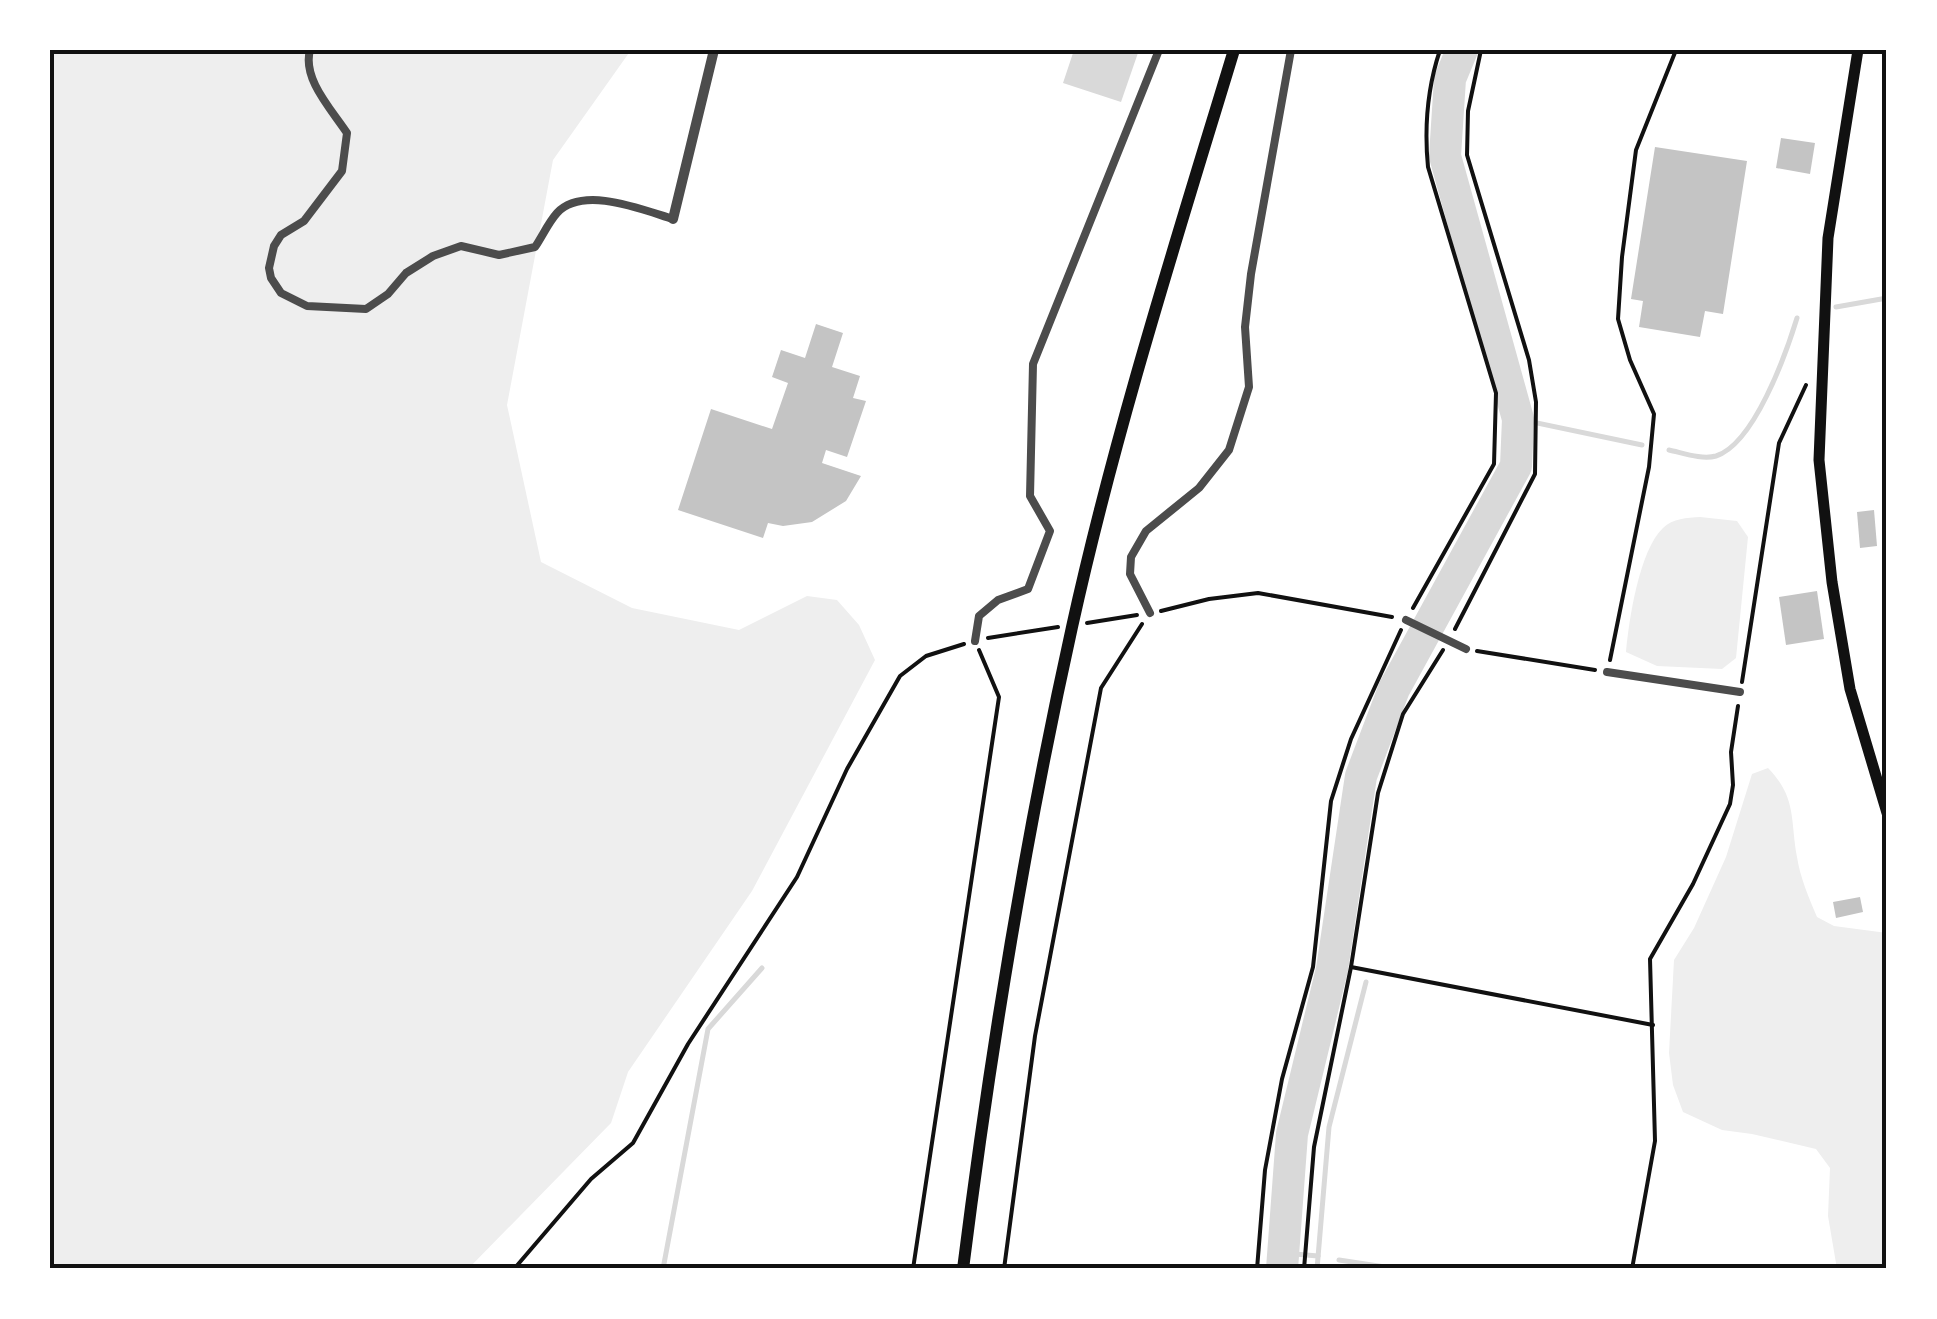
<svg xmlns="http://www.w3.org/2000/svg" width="1937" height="1319" font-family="'PT Sans Narrow',sans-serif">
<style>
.green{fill:#eee}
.water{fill:#d9d9d9}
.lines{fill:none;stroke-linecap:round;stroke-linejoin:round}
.stream{stroke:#d9d9d9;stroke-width:5}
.river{stroke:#d9d9d9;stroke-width:32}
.building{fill:#c4c4c4}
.path{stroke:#111;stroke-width:4}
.minor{stroke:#4c4c4c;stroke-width:8}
.tertiary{stroke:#4c4c4c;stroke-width:10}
.secondary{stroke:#111;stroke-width:11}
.trunk{stroke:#111;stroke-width:12}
.neatline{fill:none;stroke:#111;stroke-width:4}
</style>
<rect width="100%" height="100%" fill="#fff"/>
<g class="green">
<path d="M50 50H631L553 160 507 405 541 562 632 608 739 630 807 596 837 600 859 625 875 660 752 891 628 1072 611 1123 468 1269H50Z"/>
<path d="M1700 517 1737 521 1748 537 1736 658 1722 669 1657 666 1626 652C1629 620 1639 551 1663 528 1673 518 1687 518 1700 517Z"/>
<path d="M1768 768C1797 798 1790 819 1797 857 1800 877 1809 898 1817 917L1834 926 1887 933V1269H1837L1828 1216 1830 1168 1816 1149 1752 1134 1722 1130 1683 1112 1673 1085 1669 1053 1674 960 1694 928 1726 857 1752 774Z"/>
</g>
<path class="water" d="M1074 50H1139L1121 102 1063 83Z"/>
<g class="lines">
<g class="stream">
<path d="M1836 307 1887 298"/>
<path d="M1518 419 1642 445"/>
<path d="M1669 450C1683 453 1702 460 1716 456 1754 444 1786 354 1797 318"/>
<path d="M1283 1253 1318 1256"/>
<path d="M1339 1260 1398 1269"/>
<path d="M663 1269 708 1029 762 968"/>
<path d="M1317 1269 1329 1127 1366 982"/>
</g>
<path class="river" d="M1282 1269 1292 1134 1332 969 1361 776 1394 689 1516 466 1518 419 1445 156 1450 79 1462 50"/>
</g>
<g class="building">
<path d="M1781 138 1815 143 1810 174 1776 168Z"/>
<path d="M1655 147 1747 161 1723 314 1705 311 1700 337 1639 327 1643 301 1631 299Z"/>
<path d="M816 324 843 333 832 367 860 376 853 398 866 401 847 457 826 450 822 463 861 476 846 501 812 522 783 526 768 523 763 538 678 510 711 409 772 429 788 383 772 377 781 350 805 358Z"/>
<path d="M1874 510 1877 546 1860 548 1857 512Z"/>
<path d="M1817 591 1824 639 1786 645 1779 597Z"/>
<path d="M1860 897 1863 912 1836 918 1833 902Z"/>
</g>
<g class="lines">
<g class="path">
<path d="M1413 608 1494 464 1496 393 1428 167C1424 126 1427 89 1440 50"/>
<path d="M1161 611 1209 599 1258 593 1392 617"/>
<path d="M1087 623 1137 615"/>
<path d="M1455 629 1535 474 1536 402 1529 360 1467 155 1468 111 1481 50"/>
<path d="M988 638 1058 627"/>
<path d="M1477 651 1595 670"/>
<path d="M1610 660 1649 467 1654 414 1630 360 1618 319 1622 257 1636 150 1676 50"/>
<path d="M1742 682 1779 443 1806 385"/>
<path d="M1351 967 1653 1025"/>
<path d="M514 1269 591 1179 633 1143 688 1044 797 877 847 769 900 676 926 656 964 644"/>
<path d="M913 1269 999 697 979 650"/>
<path d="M1004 1269 1035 1036 1101 688 1142 624"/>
<path d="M1257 1269 1265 1170 1282 1079 1313 967 1331 801 1351 739 1401 630"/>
<path d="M1304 1269 1314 1147 1351 967 1378 793 1403 714 1443 650"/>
<path d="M1632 1269 1655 1141 1650 959 1693 884 1730 804 1733 785 1731 752 1738 706"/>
</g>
<g class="minor">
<path d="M310 50C302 79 332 110 347 133L342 171 304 221 281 235 274 246 269 268 271 278 281 293 307 306 366 309 388 294 406 273 433 256 461 246 499 255 535 247C542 237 548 223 557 213 583 185 643 210 673 219"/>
<path d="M1150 613 1130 574 1131 557 1146 531 1199 488 1229 450 1249 387 1245 327 1251 274 1291 50"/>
<path d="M1406 620 1466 649"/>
<path d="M975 641 979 616 998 600 1028 589 1050 531 1030 496 1033 364 1159 50"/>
<path d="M1607 672 1740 692"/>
</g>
<path class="tertiary" d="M673 219 714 50"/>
<path class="secondary" d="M1858 50 1828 238 1819 460 1832 582 1850 689 1887 813"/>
<path class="trunk" d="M963 1269C990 1054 1025 839 1072 627 1115 432 1176 241 1234 50"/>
</g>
<rect width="1937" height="1319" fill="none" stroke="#ffffff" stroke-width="105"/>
<rect x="52" y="52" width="1832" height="1214" class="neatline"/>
</svg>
